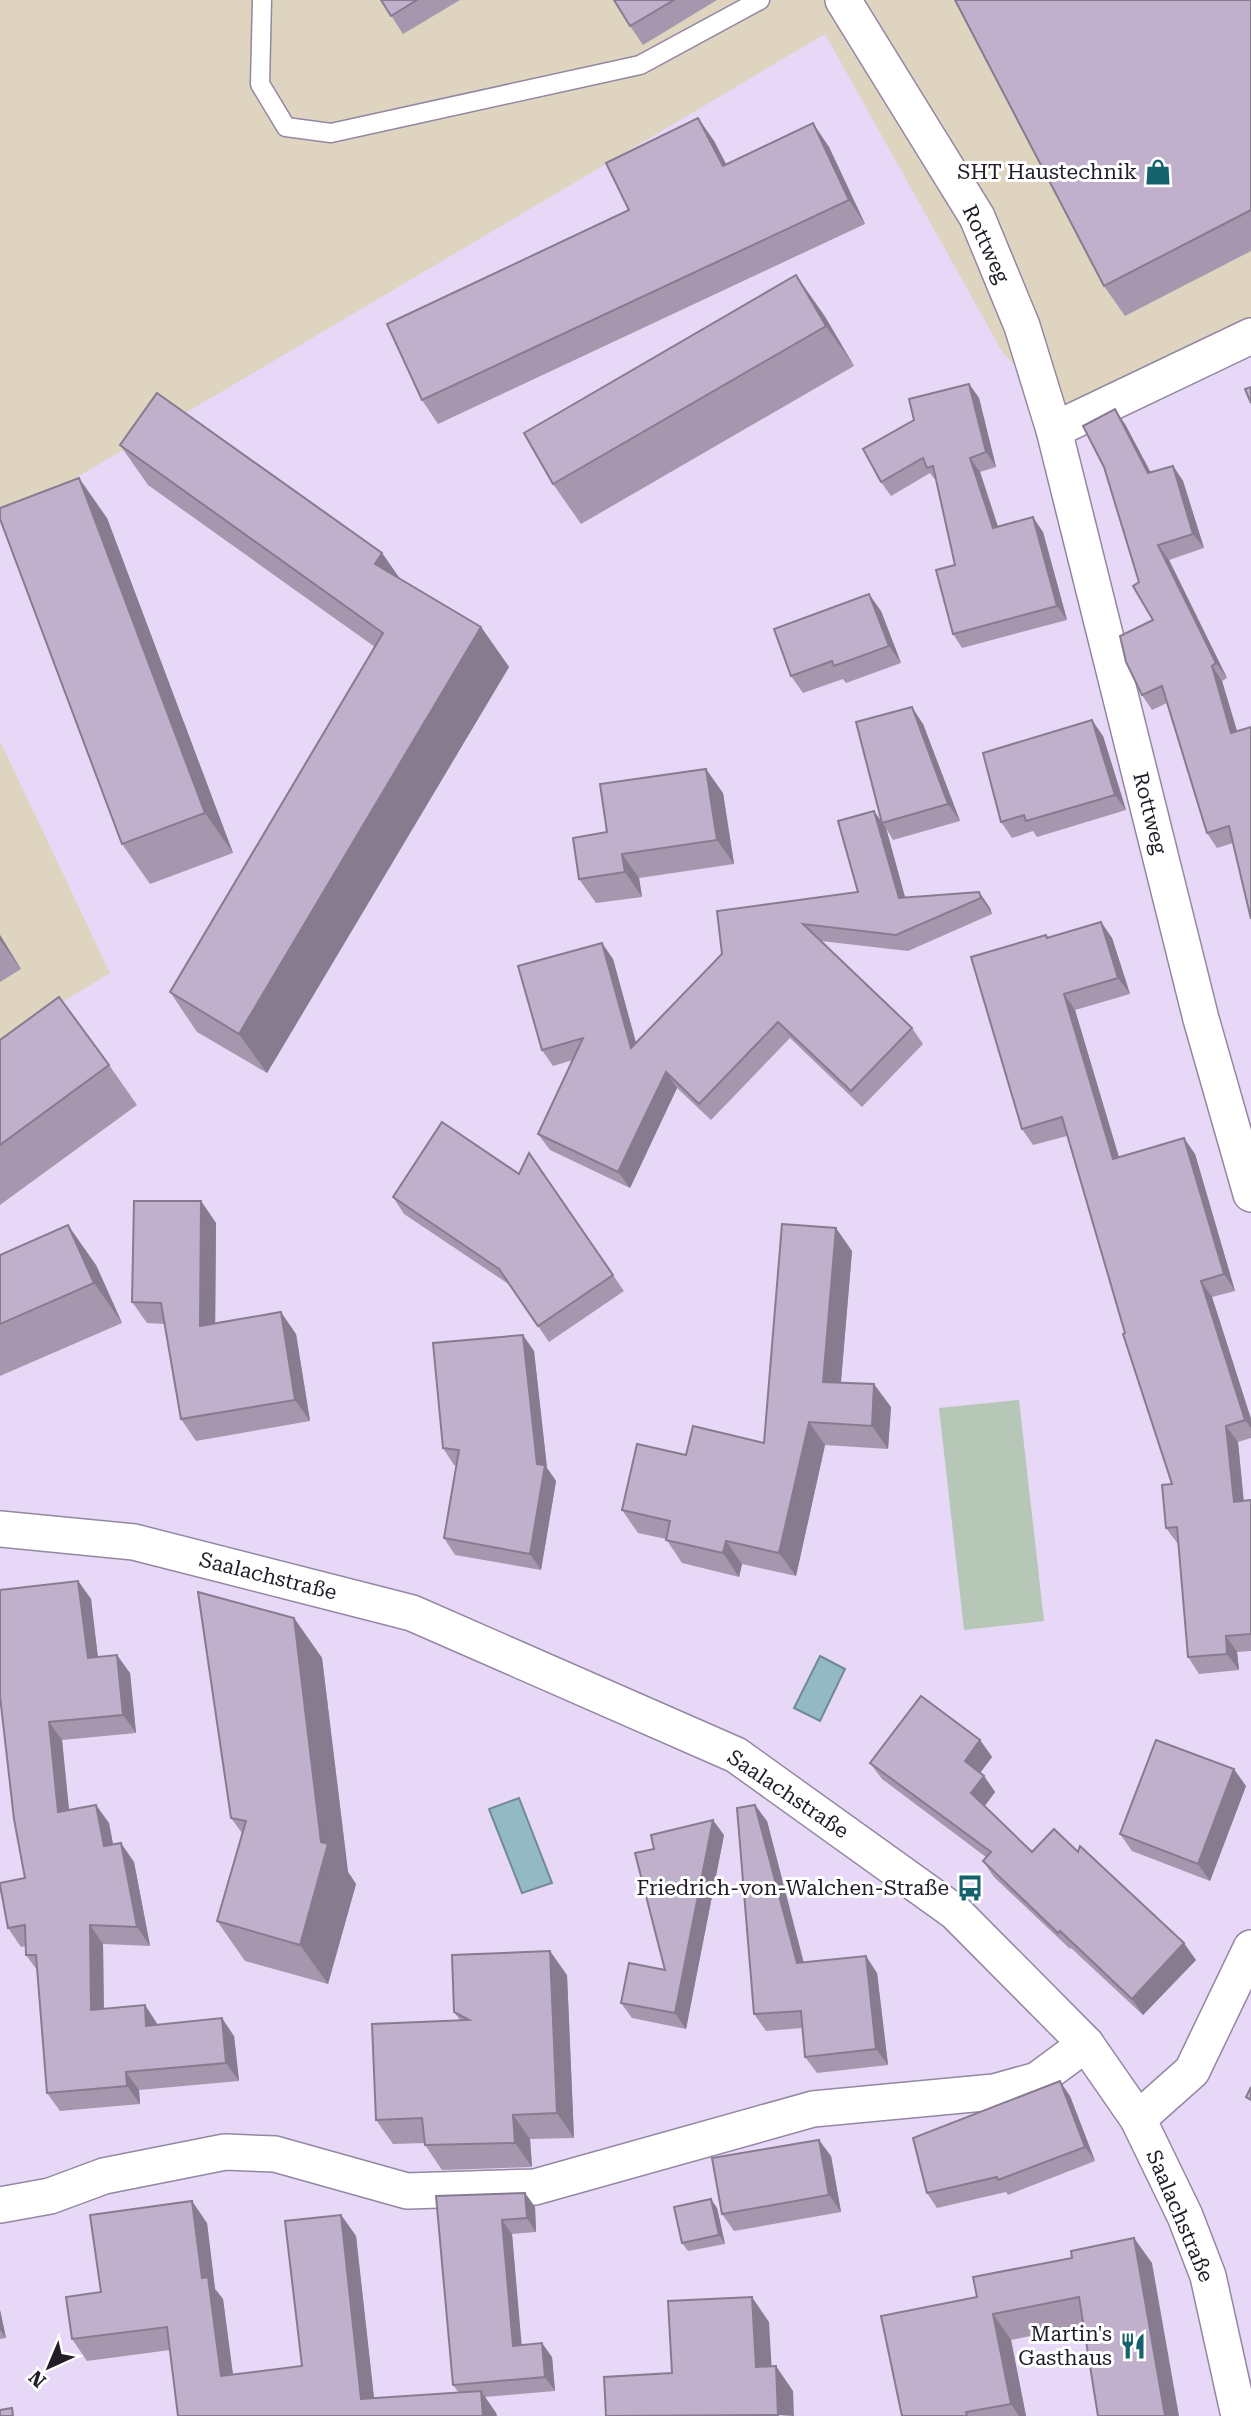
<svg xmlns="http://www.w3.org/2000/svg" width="1251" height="2416" font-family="'Roboto Serif',serif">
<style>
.industrial{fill:#ded4c0}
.green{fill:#b6c7b8}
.water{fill:#92b9c4;stroke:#708a95;stroke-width:2}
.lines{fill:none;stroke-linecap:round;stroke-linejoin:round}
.lane-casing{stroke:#9487a2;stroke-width:21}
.street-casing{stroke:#9487a2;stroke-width:38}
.lane{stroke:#fff;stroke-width:18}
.street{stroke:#fff;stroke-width:35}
.wall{fill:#a697af}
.shaded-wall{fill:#877b8f}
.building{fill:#c1b0cc;stroke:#877b8f;stroke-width:2}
.labels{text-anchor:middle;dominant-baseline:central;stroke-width:6;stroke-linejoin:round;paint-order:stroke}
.poi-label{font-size:21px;fill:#211c27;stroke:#fff;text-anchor:end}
.street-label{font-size:21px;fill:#211c27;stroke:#fff}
</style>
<rect width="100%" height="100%" fill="#e6d8f6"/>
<g class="industrial">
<path d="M0 0H1251V354L1083 435 1003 353 825 34 0 523Z"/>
<path d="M0 741 110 973 0 1040Z"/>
</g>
<path class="green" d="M1019 1400 1044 1621 964 1630 939 1408Z"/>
<g class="water">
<path d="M820 1656 845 1669 820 1721 794 1708Z"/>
<path d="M519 1798 552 1883 522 1893 489 1809Z"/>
</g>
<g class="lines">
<g class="lane-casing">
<path id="lane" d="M262 0 260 84 286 127 331 133 640 65 760 0"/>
</g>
<g class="street-casing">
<g id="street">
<path d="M843 0 977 217 1022 326 1054 430 1201 1019 1251 1194"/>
<path d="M1054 430 1251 336"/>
<path d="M0 1529 134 1542 412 1613 736 1755 955 1912 1086 2044 1138 2119 1185 2216 1208 2276 1239 2416"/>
<path d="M1138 2119 1192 2071 1251 1948"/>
<path d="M0 2205 50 2196 104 2176 225 2152 275 2154 407 2191 535 2187 813 2109 994 2092 1037 2080 1086 2044"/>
</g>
</g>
<use href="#lane" class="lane"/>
<use href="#street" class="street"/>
</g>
<g class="wall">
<path d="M381 0H460L403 34Z"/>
<path d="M614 0H717L643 45 630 26Z"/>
<path d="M1251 0V251L1125 316 1104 286Z"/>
<path d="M698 118 714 141 726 164 829 147 865 224 438 424 422 400 629 210Z"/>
<path d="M824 315 854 366 581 524 553 484Z"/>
<path d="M969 384 979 398 996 467 980 472 998 527 1043 532 1067 620 962 648 953 634 955 565 937 482 930 473 891 496 881 482 914 420Z"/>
<path d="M1125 424 1150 473 1173 466 1183 481 1204 548 1169 560 1227 678 1222 681 1237 731 1233 843 1217 848 1207 833 1167 703 1152 710 1142 695 1153 620 1139 582Z"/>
<path d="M120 445 382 553 400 579 481 627 509 667 267 1073 197 1032 170 992 375 647 148 485Z"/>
<path d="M107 518 233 853 150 884 122 844Z"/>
<path d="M881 611 901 663 846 683 843 679 803 693 791 676Z"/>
<path d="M923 724 960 821 893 840 886 828 905 898 979 892 990 908 992 914 908 951 821 941 912 1028 923 1044 862 1107 790 1038 711 1120 677 1088 630 1188 550 1150 538 1134 573 1060 553 1066 542 1050 613 959 636 1043 722 954 858 892 874 811 881 822Z"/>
<path d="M1103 736 1126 810 1037 837 1033 831 1012 838 1001 822Z"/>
<path d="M723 793 734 864 639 878 642 897 596 903 579 879 607 832Z"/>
<path d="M1101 922 1112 938 1130 994 1075 1010 1119 1157 1195 1154 1235 1291 1212 1297 1251 1419V1438L1238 1442 1244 1501 1251 1500V1651L1237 1652 1239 1670 1199 1674 1188 1657 1178 1544 1166 1528 1172 1484 1125 1333 1067 1136 1033 1145 1022 1129 1048 938Z"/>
<path d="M0 935 21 969 0 982Z"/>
<path d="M0 1040 109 1065 137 1105 0 1205Z"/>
<path d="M529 1153 624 1291 549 1342 510 1285 404 1214 393 1197 519 1174Z"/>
<path d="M201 1201 216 1223 215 1323 296 1334 310 1421 196 1441 181 1419 165 1324 147 1323 132 1302Z"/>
<path d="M852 1251 841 1382 891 1407 888 1449 825 1445 796 1576 742 1564 739 1577 682 1563 666 1539 638 1533 622 1510 686 1455 764 1443Z"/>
<path d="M0 1255 96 1265 122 1323 0 1376Z"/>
<path d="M534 1351 547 1468 556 1481 541 1570 455 1555 444 1538 456 1465H454L443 1448Z"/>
<path d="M78 1581 91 1599 98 1657 130 1673 136 1733 62 1740 69 1810 109 1823 113 1845 134 1862 150 1946 103 1944 104 2009 145 2005 158 2025 234 2036 239 2081 139 2090 140 2104 60 2111 47 2093 37 1970 26 1955V1946L21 1947 8 1928 25 1878 14 1819Z"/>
<path d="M294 1618 322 1658 348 1872 356 1884 328 1984 245 1961 217 1921 242 1833 231 1818Z"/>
<path d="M980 1740 992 1757 980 1773 984 1776 995 1792 985 1806 1032 1852H1078L1196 1960 1143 2015 1071 1948 1070 1949 994 1877 983 1861 986 1857 882 1779 870 1763Z"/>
<path d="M1246 1786 1210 1881 1132 1851 1120 1834Z"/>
<path d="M767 1821 804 1963 877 1973 888 2065 817 2073 805 2057 802 2028 766 2031 754 2014Z"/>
<path d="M724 1835 686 2029 632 2018 621 2003 665 1970Z"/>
<path d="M567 1975 574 2138 530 2139 532 2167 442 2170 425 2145V2143L393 2144 376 2120 460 2020 454 2012Z"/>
<path d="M1070 2096 1095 2161 1008 2195 1006 2192 937 2208 927 2193Z"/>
<path d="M831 2156 841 2212 734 2231 722 2214Z"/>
<path d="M525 2193 535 2207 536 2232 512 2234 521 2345 552 2357 555 2391 485 2397 496 2413 497 2416H178L170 2350 87 2361 72 2339 101 2292 207 2223 215 2289 223 2299 233 2375 302 2366 341 2215 356 2236 374 2398 459 2393 453 2385 436 2196Z"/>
<path d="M717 2208 725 2244 688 2251 682 2243Z"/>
<path d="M1152 2263 1083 2325 1011 2340 1026 2416H902L881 2316Z"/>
<path d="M0 2310 6 2338 0 2339Z"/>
</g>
<g class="shaded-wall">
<path d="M698 118 714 141 739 189 723 166Z"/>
<path d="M813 123 829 147 865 224 849 200Z"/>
<path d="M796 275 824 315 854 366 826 326Z"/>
<path d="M969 384 979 398 996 467 986 452Z"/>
<path d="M1115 409 1125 424 1159 488 1148 473Z"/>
<path d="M970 458 980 472 1003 542 993 528Z"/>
<path d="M1173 466 1183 481 1204 548 1193 534Z"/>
<path d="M79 478 107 518 233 853 205 813Z"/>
<path d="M1033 517 1043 532 1067 620 1057 606Z"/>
<path d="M1158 545 1169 560 1227 678 1216 663Z"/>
<path d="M382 553 410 593 375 564Z"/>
<path d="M869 594 881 611 901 663 889 646Z"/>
<path d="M481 627 509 667 267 1073 239 1034Z"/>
<path d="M1212 666 1222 681 1242 748 1231 733Z"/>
<path d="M912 707 923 724 960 821 948 804Z"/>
<path d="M1092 720 1103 736 1126 810 1115 795Z"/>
<path d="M706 769 723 793 734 864 717 840Z"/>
<path d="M874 811 886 828 910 915 899 898Z"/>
<path d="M622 854 639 878 642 897 625 872Z"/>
<path d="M979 892 990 908 992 914 981 898Z"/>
<path d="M1101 922 1112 938 1130 994 1118 978Z"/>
<path d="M0 935 21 969 0 940Z"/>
<path d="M602 943 613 959 642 1065 631 1048Z"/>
<path d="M1064 994 1075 1010 1124 1175 1113 1159Z"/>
<path d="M666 1072 677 1088 630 1188 618 1172Z"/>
<path d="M1184 1138 1195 1154 1235 1291 1224 1274Z"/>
<path d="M201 1201 216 1223 215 1347 200 1326Z"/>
<path d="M68 1225 96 1265 122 1323 94 1283Z"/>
<path d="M836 1228 852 1251 839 1405 823 1382Z"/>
<path d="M1201 1281 1212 1297 1251 1419V1428L1245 1420Z"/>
<path d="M281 1312 296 1334 310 1421 295 1400Z"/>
<path d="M523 1335 534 1351 547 1468 556 1481 541 1570 530 1554 537 1464Z"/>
<path d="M874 1384 891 1407 888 1449 872 1426Z"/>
<path d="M809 1422 825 1445 796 1576 779 1553Z"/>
<path d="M1226 1426 1238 1442 1245 1518 1234 1502Z"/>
<path d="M726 1541 742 1564 739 1577 723 1553Z"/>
<path d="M78 1581 91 1599 100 1676 88 1658Z"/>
<path d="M294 1618 322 1658 348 1872 356 1884 328 1984 300 1945 321 1842Z"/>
<path d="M1226 1636 1237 1652 1239 1670 1227 1654Z"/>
<path d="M117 1655 130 1673 136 1733 123 1715Z"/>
<path d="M49 1722 62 1740 71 1830 58 1812Z"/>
<path d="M980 1740 992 1757 976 1778 965 1761Z"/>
<path d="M1234 1769 1246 1786 1210 1881 1198 1864Z"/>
<path d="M984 1776 995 1792 982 1809 971 1793Z"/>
<path d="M96 1805 109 1823 117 1865 104 1846Z"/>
<path d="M755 1805 767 1821 808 1980 797 1963Z"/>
<path d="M713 1820 724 1835 686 2029 675 2013Z"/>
<path d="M121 1843 134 1862 150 1946 137 1927Z"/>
<path d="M90 1925 103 1944 104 2028 91 2010Z"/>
<path d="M1184 1943 1196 1960 1143 2015 1132 1999Z"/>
<path d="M550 1951 567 1975 574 2138 557 2113Z"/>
<path d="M866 1956 877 1973 888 2065 876 2049Z"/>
<path d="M145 2005 157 2024 159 2045 146 2026Z"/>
<path d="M222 2018 234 2036 239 2081 226 2063Z"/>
<path d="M126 2072 139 2090 140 2104 127 2086Z"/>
<path d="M1060 2081 1070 2096 1095 2161 1085 2147Z"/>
<path d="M513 2115 530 2139 532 2167 515 2143Z"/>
<path d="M819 2140 831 2156 841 2212 829 2195Z"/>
<path d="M525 2193 535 2207 536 2232 527 2218Z"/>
<path d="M711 2199 717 2208 725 2244 719 2235Z"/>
<path d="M192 2201 207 2223 215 2289 223 2299 236 2398 221 2376 202 2278Z"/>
<path d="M341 2215 356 2236 376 2416 361 2399Z"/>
<path d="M502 2220 512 2234 523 2360 513 2346Z"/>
<path d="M1134 2238 1152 2263 1179 2416H1165Z"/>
<path d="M752 2297 769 2322 773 2391 756 2367Z"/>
<path d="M0 2310 6 2338 0 2330Z"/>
<path d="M993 2314 1011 2340 1026 2416H1019L1011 2404Z"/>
<path d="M542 2343 552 2357 555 2391 545 2377Z"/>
<path d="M776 2366 793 2391 794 2416 778 2415Z"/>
<path d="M481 2391 496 2413 497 2416H483Z"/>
</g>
<g class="building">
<path d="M381 0H417L391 16Z"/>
<path d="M614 0H674L630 26Z"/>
<path d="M955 0H1251V210L1104 286Z"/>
<path d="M698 118 723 166 813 123 849 200 422 400 387 324 629 210 606 163Z"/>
<path d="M796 275 826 326 553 484 524 433Z"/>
<path d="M969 384 986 452 970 458 993 528 1033 517 1057 606 953 634 936 570 955 565 933 466 927 468 923 458 881 482 863 449 914 420 909 399Z"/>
<path d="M1251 387V403L1245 389Z"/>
<path d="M157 393 382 553 375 564 481 627 239 1034 170 992 383 633 120 445Z"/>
<path d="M1115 409 1148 473 1173 466 1193 534 1158 545 1216 663 1212 666 1231 733 1251 727V919L1229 826 1207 833 1162 686 1142 695 1126 662 1120 636 1153 620 1133 586 1139 582 1104 467 1083 426Z"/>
<path d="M79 478 205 813 122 844 0 519V508Z"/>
<path d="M869 594 889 646 834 666 832 661 791 676 774 629Z"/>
<path d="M912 707 948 804 882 823 856 722Z"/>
<path d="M1092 720 1115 795 1026 821 1024 815 1001 822 983 753Z"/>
<path d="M706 769 717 840 622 854 625 872 579 879 573 838 607 832 600 784Z"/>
<path d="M874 811 899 898 979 892 981 898 896 935 803 924 912 1028 851 1091 778 1022 699 1104 666 1072 618 1172 538 1134 583 1038 542 1050 518 966 602 943 631 1048 722 954 717 911 858 892 838 821Z"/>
<path d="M1101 922 1118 978 1064 994 1113 1159 1184 1138 1224 1274 1201 1281 1245 1420 1226 1426 1234 1502 1251 1500V1634L1226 1636 1227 1654 1188 1657 1177 1527 1166 1528 1162 1485 1172 1484 1123 1334 1125 1333 1062 1117 1022 1129 971 957 1046 935 1047 938Z"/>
<path d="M59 997 109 1065 0 1145V1040Z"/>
<path d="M442 1122 519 1174 529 1153 613 1275 538 1326 499 1269 393 1197Z"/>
<path d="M134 1201H201L200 1326 281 1312 295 1400 181 1419 161 1303 132 1302Z"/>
<path d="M782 1224 836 1228 823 1382 874 1384 872 1426 809 1422 779 1553 726 1541 723 1553 666 1540 670 1521 622 1510 637 1444 686 1455 693 1426 764 1443Z"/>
<path d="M68 1225 94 1283 0 1324V1255Z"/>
<path d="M523 1335 537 1464 545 1465 530 1554 444 1538 459 1450 443 1448 433 1343Z"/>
<path d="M78 1581 88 1658 117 1655 123 1715 49 1722 58 1812 96 1805 104 1846 121 1843 137 1927 90 1925 91 2010 145 2005 146 2026 222 2018 226 2063 126 2072 127 2086 47 2093 36 1955H26L25 1925 8 1928 0 1885V1883L25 1878 14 1819 0 1696V1590Z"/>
<path d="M198 1592 294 1618 321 1842 328 1844 300 1945 217 1921 246 1821 231 1818Z"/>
<path d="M921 1696 980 1740 965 1761 984 1776 971 1793 1032 1852 1054 1829 1078 1852 1080 1846 1184 1943 1132 1999 1060 1931 1058 1933 983 1861 991 1852 870 1763Z"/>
<path d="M1156 1740 1234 1769 1198 1864 1120 1834Z"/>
<path d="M755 1805 797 1963 866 1956 876 2049 805 2057 801 2011 754 2014 737 1808Z"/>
<path d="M713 1820 675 2013 621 2003 629 1963 665 1970 635 1853 654 1849 651 1835Z"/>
<path d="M550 1951 557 2113 513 2115 515 2143 425 2145 422 2118 376 2120 372 2024 469 2020 454 2012 452 1955Z"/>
<path d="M1060 2081 1085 2147 998 2180 997 2177 927 2193 913 2138Z"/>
<path d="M1251 2087V2100L1246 2097Z"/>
<path d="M819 2140 829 2195 722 2214 712 2158Z"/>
<path d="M525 2193 527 2218 502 2220 513 2346 542 2343 545 2377 453 2385 436 2196Z"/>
<path d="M711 2199 719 2235 682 2243 674 2207Z"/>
<path d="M192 2201 202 2278 208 2277 221 2376 302 2366 285 2221 341 2215 361 2399 481 2391 483 2416H178L167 2327 72 2339 66 2297 101 2292 90 2215Z"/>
<path d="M1134 2238 1165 2416H1098L1079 2297 993 2314 1011 2404 966 2412 967 2416H902L881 2316 977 2297 973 2277 1072 2258 1071 2251Z"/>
<path d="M752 2297 756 2367 776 2366 778 2415 606 2416 604 2377 672 2373 668 2301Z"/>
<path d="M12 2408 13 2416H0V2410Z"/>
</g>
<defs>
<g id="shop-bare" transform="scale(2.1)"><path d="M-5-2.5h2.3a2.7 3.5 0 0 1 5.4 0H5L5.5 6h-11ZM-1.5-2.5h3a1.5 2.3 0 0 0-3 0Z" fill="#15626d" stroke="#fff" stroke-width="2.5" paint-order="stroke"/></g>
<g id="bus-bare" transform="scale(2.1)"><path d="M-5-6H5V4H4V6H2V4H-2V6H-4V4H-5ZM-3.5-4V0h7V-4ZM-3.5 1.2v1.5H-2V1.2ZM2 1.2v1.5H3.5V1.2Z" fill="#15626d" stroke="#fff" stroke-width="2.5" paint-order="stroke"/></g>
<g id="restaurant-bare" transform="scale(2.1)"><path d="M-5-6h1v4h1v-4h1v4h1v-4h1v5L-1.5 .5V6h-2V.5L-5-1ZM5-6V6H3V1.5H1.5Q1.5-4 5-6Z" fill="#15626d" stroke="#fff" stroke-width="2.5" paint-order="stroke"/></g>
</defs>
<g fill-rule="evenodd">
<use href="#shop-bare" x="1158" y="172"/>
<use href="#bus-bare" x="970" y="1888"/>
<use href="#restaurant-bare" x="1133" y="2346"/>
</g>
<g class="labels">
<g class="poi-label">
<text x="1137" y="172">SHT Haustechnik</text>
<text x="949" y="1888">Friedrich-von-Walchen-Straße</text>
<text x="1112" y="2334">Martin's<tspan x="1112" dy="24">Gasthaus</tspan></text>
</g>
<g class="street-label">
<text transform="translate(986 244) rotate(65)">Rottweg</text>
<text transform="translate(1150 813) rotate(76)">Rottweg</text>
<text transform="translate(268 1576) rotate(14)">Saalachstraße</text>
<text transform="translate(788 1794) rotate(34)">Saalachstraße</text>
<text transform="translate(1180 2216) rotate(67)">Saalachstraße</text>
</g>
</g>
<g transform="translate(49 2367) rotate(224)" stroke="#ffffff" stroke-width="5" paint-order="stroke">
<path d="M0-5L12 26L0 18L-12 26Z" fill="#211c27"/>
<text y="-10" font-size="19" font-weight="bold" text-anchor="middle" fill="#211c27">N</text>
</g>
</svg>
